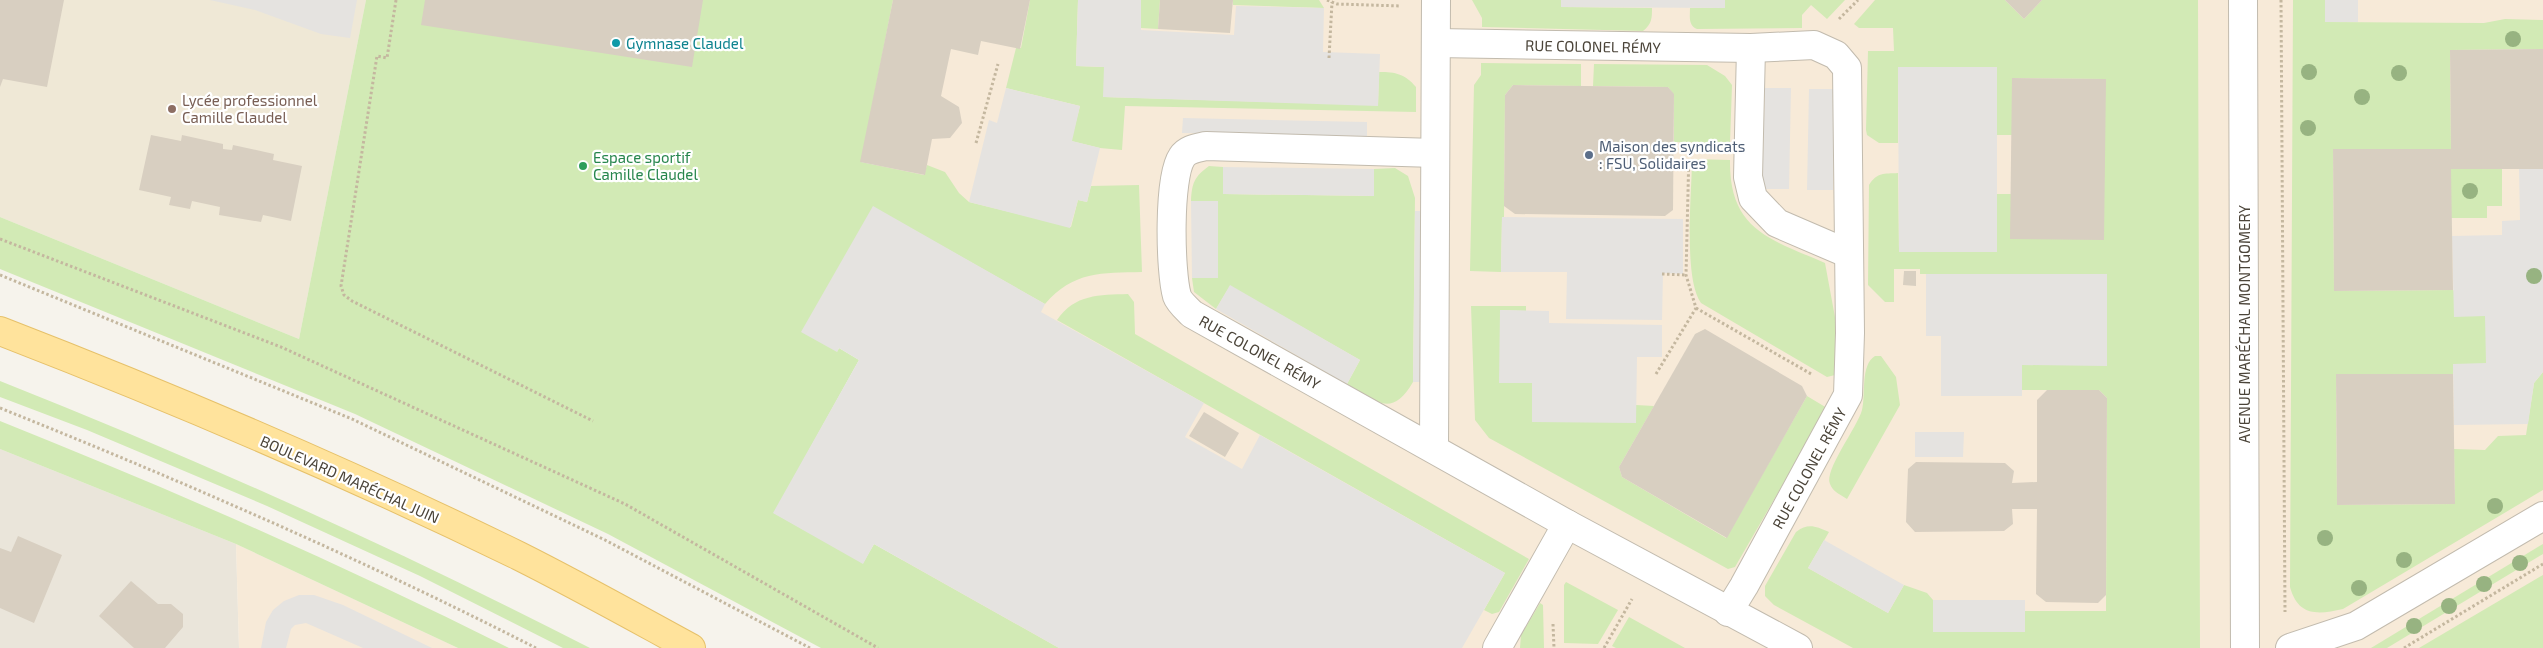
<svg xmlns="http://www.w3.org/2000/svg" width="2543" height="648" font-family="'Exo 2',sans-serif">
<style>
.residential{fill:#eae5da}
.commercial{fill:#f7ead8}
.education{fill:#efe8d6}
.green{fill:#d2eab5}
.parking{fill:#e5e3e0}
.building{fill:#d8cfc1}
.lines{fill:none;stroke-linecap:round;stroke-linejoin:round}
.minor-casing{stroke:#c2bbae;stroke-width:30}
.major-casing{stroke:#e6c16a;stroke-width:30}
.path{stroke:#c4b79f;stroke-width:3;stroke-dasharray:2.5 2.5;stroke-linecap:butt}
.minor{stroke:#fff;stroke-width:28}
.major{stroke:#ffe39c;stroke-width:28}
.tree{fill:#97b381}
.culture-dot{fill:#0f9aa8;stroke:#fff;stroke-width:2}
.education-dot{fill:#8d6e63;stroke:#fff;stroke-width:2}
.service-dot{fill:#5c6f8a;stroke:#fff;stroke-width:2}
.leisure-dot{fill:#2e9e5b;stroke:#fff;stroke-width:2}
.labels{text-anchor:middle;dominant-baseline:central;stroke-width:4.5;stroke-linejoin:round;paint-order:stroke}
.culture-label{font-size:15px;fill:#0d838f;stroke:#fff;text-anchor:start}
.street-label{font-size:15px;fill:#4b4439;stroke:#fff}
.education-label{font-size:15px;fill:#785e54;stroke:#fff;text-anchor:start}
.service-label{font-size:15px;fill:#4e5e75;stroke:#fff;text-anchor:start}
.leisure-label{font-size:15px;fill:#27864d;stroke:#fff;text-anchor:start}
</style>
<rect width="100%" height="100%" fill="#f6f3ec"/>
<path class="residential" d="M0 449 236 544 239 648H0Z"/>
<g class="commercial">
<path d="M865 0H2543V648H909Z"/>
<path d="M236 544 458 648H239Z"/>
</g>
<path class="education" d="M0 0H366L299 339 0 217Z"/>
<g class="green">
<path d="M366 0H893L861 162 924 175 927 165 945 172 959 193 969 202 1071 227 1078 200 1087 202 1091 186 1139 185 1142 272C1102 273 1073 271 1045 304L873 207 837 352 839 348 859 360 774 513 863 563 874 544 1059 648H821L608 534 355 414 0 269V217L299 339Z"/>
<path d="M1030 0H1078L1076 66 1104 67V97L1378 105 1379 72C1396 72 1405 74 1416 87V112L1125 106 1122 150 1100 148 1071 141 1080 106 1006 88 1016 48H1021Z"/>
<path d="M1141 0H1160L1158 29 1141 28Z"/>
<path d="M1233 0H1319L1324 8 1233 5Z"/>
<path d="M1472 0H1561L1562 7 1652 8C1652 18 1652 24 1643 31L1482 27V18Z"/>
<path d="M1725 0H1845L1827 19 1811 5 1802 15V28L1697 29C1688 25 1690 17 1690 8H1725Z"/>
<path d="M1875 0H2005L2024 19 2042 0H2198L2200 648H1853L1774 605 1765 596V586L1796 532C1808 523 1815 526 1829 532L1808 568 1888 613 1904 585 1927 593 1933 600V632H2025V611H2106L2107 398 2099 390H2021L2022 365 2107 274H1920V269H1894V302H1885L1868 285 1869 185C1877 172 1884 174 1898 173L1899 252H1997L1996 194H2011L2105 79 2012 78V135H1997L1996 67H1898V143H1879L1867 135 1866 130 1868 51H1894L1893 28H1859L1854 24Z"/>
<path d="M2293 0H2325V22L2484 23 2505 19 2543 20V49L2450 50 2451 149 2333 150 2334 291 2453 290 2486 316V364H2454L2453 374H2336L2337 505 2455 504 2454 449 2485 450 2498 436 2526 435 2534 383 2543 372V490L2343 609C2317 615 2298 616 2290 587Z"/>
<path d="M1481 63 1581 64V86L1513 85 1505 95 1504 217H1502L1501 272 1470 271 1474 85 1481 75Z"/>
<path d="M1594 64 1707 65 1725 76 1732 85 1730 143 1674 142V95L1668 87 1593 86Z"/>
<path d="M1692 159 1730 160C1729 230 1770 239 1825 263L1837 328 1835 375 1827 377 1701 303C1683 278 1692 192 1692 159Z"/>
<path d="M1209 166 1223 167 1224 194 1374 196V169L1395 168 1408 176 1415 198 1413 382C1392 419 1375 401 1347 384L1360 360 1230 286 1216 309 1194 292 1192 278H1218L1217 201H1191C1192 183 1194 177 1209 166Z"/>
<path d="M2451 169H2502V206H2487V218H2451Z"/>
<path d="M1128 294 1134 302 1135 334 1529 559 1499 612 1492 614 1484 610 1505 573 1057 320C1075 294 1099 295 1128 294Z"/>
<path d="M1471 306H1526V311L1501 310 1500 383H1532L1636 423V405L1654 406 1619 467 1622 477 1726 538 1807 396 1827 408 1735 567 1728 569 1489 438 1475 420Z"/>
<path d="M1875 356H1881L1896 377 1900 405 1847 499C1841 495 1833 492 1830 484 1824 470 1857 428 1862 410 1866 395 1860 365 1875 356Z"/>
<path d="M0 381C202 461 397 549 590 648H563L420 576 267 506 87 430 0 397Z"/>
<path d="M0 421C173 490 343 565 509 648H458L236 544 0 449Z"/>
<path d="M2543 544V554L2387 648H2371Z"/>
<path d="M2543 575V648H2419Z"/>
<path d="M1566 582 1618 610 1598 644 1564 643V585Z"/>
<path d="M1540 603 1543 605 1544 648H1520L1521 635Z"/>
<path d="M1629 617 1685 648H1616L1612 646Z"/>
</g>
<g class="parking">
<path d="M210 0H357L350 38 321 34 255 10Z"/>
<path d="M1078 0H1141V30L1234 35 1236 6 1324 8 1323 52 1380 54 1378 106 1103 97 1104 67 1076 66Z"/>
<path d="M1561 0H1725V8L1561 7Z"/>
<rect x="2325" y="0" width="33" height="22"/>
<path d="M1898 67H1997V252H1899Z"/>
<path d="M1006 88 1080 106 1072 141 1100 148 1087 202 1078 200 1070 228 969 202 989 120 997 123Z"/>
<path d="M1765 88H1791L1789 189H1762Z"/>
<path d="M1809 89H1835L1833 190H1807Z"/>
<path d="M1183 118 1367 122V136L1182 133Z"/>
<path d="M1223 167 1374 169V196L1223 194Z"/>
<path d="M2519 169H2543V372L2534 383 2528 424 2454 425 2453 364 2486 363 2485 316 2454 317 2452 236 2502 235V221L2520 220Z"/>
<path d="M1191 201H1218V278H1192Z"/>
<path d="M873 206 1045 304 1041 312 1204 403 1185 437 1242 469 1260 435 1505 573 1462 648H1059L874 544 863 564 773 513 859 360 839 348 837 352 801 332Z"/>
<path d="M1415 211H1428L1426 382H1413Z"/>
<path d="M1502 217 1683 219V274L1663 273 1662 320 1566 319 1567 272H1501Z"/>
<path d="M1926 274H2107V366L2022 365V396H1941V336H1926Z"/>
<path d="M1230 285 1360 360 1347 384 1216 309Z"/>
<path d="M1500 310 1549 311V323L1662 325V357H1637L1636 423 1532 422V383H1499Z"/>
<path d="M1915 432H1964L1963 457H1915Z"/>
<path d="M1824 540 1904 585 1888 613 1808 568Z"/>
<path d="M299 595H314L343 605 432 648H363L306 623 295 625 291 629 286 648H261L266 622 273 610 284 601Z"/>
<rect x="1933" y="600" width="92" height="32"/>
</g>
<g class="building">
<path d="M0 0H64L47 87 3 79 0 87Z"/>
<path d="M425 0H703L692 67 421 25Z"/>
<path d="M893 0H1030L1020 49 981 41 978 55 951 49 941 96 959 107 962 123 950 138 932 139 925 175 860 162Z"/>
<path d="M1160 0H1233L1230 33 1158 29Z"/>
<path d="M2005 0H2042L2024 19Z"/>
<path d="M2543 49V169H2451L2453 290 2334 291 2333 149H2451L2450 50Z"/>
<path d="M2012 78 2106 79 2104 240 2010 239Z"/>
<path d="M1513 85 1668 87 1674 94 1673 210 1665 216 1515 214 1504 206 1505 95Z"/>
<path d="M151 135 181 141 182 135 223 144V149L232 150 233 145 274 154 273 160 302 166 291 221 263 215 261 222 219 215 220 207 192 201 190 209 169 205 171 197 139 190Z"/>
<path d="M1904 271H1916V286L1903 285Z"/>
<path d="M1705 329 1802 386 1807 396 1727 538 1622 477 1619 467 1695 334Z"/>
<path d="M2336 374H2453L2455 504 2337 505Z"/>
<path d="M2047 390H2099L2107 398 2106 595 2098 603 2046 602 2036 594 2037 509H2012L2013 524 2004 531 1915 532 1906 522 1908 469 1916 462 2005 463 2014 471 2012 483 2037 482V400Z"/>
<path d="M1204 412 1239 433 1225 457 1189 436Z"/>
<path d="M18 536 62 555 34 623 0 608V548L11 552Z"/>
<path d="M131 581 158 604H171L183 614V627L165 648H134L99 616Z"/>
</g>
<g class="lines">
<g class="minor-casing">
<g id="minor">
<path d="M2243 0 2245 648"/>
<path d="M1436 43 1751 48 1814 45 1836 55 1847 68 1850 333 1848 395 1744 586 1728 612"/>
<path d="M1751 48 1748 177 1753 198 1777 223 1849 254"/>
<path d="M1435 153 1206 146C1197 148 1187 149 1182 157 1168 177 1170 272 1177 296 1179 302 1187 309 1192 314L1567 524 1798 648"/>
<path d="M1434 449 1436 0"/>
<path d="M1497 648 1567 524"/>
<path d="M2290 648 2356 626 2543 516"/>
</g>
</g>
<g class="major-casing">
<path id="major" d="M0 331C176 399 349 473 519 556 577 585 634 617 691 648"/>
</g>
<g class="path">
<path d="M396 0 387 58 377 56 341 286 344 295 352 301 593 421"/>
<path d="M1327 0 1337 4 1401 6"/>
<path d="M2281 0 2285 612"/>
<path d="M1839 19 1858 0"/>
<path d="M1329 58 1332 2"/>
<path d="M976 143 998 64"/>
<path d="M0 239 281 347 625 504 878 648"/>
<path d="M1662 274 1686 275"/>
<path d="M0 275 352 419 605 540 810 648"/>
<path d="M1696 308 1813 375"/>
<path d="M1656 374 1696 308 1686 275 1689 150 1713 151"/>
<path d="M0 408C182 481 362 559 536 648"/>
<path d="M1553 624 1554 648"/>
<path d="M1604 648 1632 599"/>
<path d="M2404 648 2543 564"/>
</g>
<use href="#minor" class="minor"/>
<use href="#major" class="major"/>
</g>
<g class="tree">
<circle cx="2513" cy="39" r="8"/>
<circle cx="2309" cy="72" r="8"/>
<circle cx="2399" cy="73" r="8"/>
<circle cx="2362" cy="97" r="8"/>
<circle cx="2308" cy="128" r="8"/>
<circle cx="2470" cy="191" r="8"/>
<circle cx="2534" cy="276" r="8"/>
<circle cx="2495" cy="506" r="8"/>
<circle cx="2325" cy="538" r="8"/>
<circle cx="2404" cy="560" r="8"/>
<circle cx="2520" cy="563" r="8"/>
<circle cx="2484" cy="584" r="8"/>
<circle cx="2359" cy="588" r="8"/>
<circle cx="2449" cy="606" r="8"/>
<circle cx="2414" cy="626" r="8"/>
</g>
<circle class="culture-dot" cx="616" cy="43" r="5"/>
<circle class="education-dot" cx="172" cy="109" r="5"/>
<circle class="service-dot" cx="1589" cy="155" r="5"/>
<circle class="leisure-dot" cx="583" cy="166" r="5"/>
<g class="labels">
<g class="culture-label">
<text x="626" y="43">Gymnase Claudel</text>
</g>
<g class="street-label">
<text transform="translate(1593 46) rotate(1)">RUE COLONEL RÉMY</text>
<text transform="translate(2244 324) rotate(-90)">AVENUE MARÉCHAL MONTGOMERY</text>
<text transform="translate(1260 352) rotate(29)">RUE COLONEL RÉMY</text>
<text transform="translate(1809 468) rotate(-61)">RUE COLONEL RÉMY</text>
<text transform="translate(350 479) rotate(24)">BOULEVARD MARÉCHAL JUIN</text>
</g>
<g class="education-label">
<text x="182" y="100">Lycée professionnel<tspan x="182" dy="17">Camille Claudel</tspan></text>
</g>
<g class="service-label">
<text x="1599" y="146">Maison des syndicats<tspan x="1599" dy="17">: FSU, Solidaires</tspan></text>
</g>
<g class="leisure-label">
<text x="593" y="157">Espace sportif<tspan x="593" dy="17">Camille Claudel</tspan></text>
</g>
</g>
</svg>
